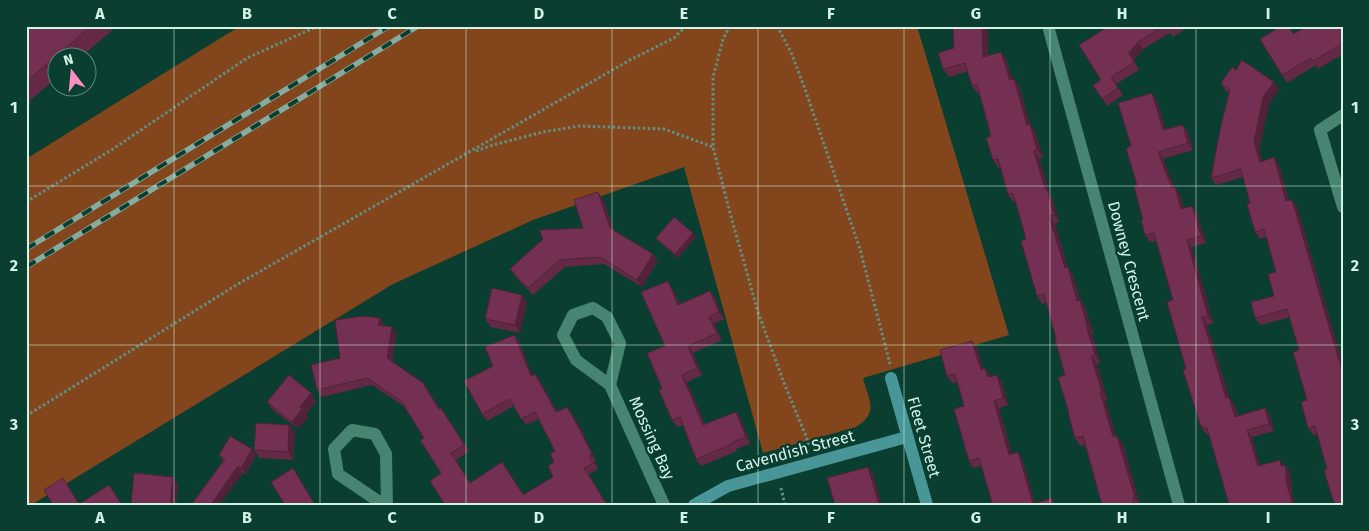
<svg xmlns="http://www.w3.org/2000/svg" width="1369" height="531" font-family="'Fira Sans',sans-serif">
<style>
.green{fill:#83461c}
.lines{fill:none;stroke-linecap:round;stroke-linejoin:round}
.path{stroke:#638e82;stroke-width:3;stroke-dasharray:2.5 2.5;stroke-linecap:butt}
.street{stroke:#478572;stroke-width:12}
.secondary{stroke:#489698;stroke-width:12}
.rail-casing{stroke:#84aca0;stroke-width:5.5}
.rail{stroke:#0a3e31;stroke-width:4;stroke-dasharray:11;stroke-linecap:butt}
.wall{fill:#642947}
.shaded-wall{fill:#512239}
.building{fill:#743052;stroke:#512239}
.grid{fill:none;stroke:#d3f3e7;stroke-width:1;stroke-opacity:0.55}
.labels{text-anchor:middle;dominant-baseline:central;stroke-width:5;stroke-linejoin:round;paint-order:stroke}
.street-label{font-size:16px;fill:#d3f3e7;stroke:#0a3e31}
.neatline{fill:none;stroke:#d3f3e7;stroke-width:2}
.grid-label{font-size:16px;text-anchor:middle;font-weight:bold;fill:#d3f3e7}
</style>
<rect width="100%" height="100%" fill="#0a3e31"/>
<path class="green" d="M240 26H917L1009 335 863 378C868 399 880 412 856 427L763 453 684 167 533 220 393 284 31 505H26V159Z"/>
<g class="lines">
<g class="path">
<path d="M730 26 723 39 713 77V147L730 213 758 312 784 383 806 436 809 447"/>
<path d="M777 26 791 52 805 89 860 249 890 364"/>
<path d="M476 151 493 145 543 132 579 126 664 129 713 147"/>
<path d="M26 202 113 149 247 58 318 26"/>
<path d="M26 416 238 284 630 60 674 38 686 26"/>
<path d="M781 488 785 505"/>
</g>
<g class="street">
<path d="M1048 26 1179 505"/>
<path d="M1343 115 1320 130 1343 207"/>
<path d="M610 385 620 343 607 317 593 308 573 315 563 335 576 360 610 385 664 505"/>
<path d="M384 505 338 474 334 449 352 430 375 434 386 454 387 505"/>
</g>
<g class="secondary">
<path d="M891 378 927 505"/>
<path d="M694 505 728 486 907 437"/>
</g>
<g class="rail-casing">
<g id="rail">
<path d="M26 249 389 26"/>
<path d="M26 267 418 26"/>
</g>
</g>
<use href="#rail" class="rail"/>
</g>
<g class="wall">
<path d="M26 26H117L80 58H58V77L29 101 31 104 26 108Z"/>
<path d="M953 26H988V56L1006 59 1012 79H1014L1019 86 1030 124 1035 131 1043 157 1039 158 1049 192 1052 197 1059 222 1055 224 1068 269 1073 275 1080 300 1085 307 1093 332 1092 333 1100 363 1097 364 1107 399 1105 400 1116 437 1117 436 1123 444 1140 505H1102L1085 445 1080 446 1075 438 1069 413 1065 375 1047 302 1042 304 1037 296 1026 239 1015 201 1013 202 1008 194 1000 167 998 168 993 160 991 136 979 93H977L972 86 968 71 949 77 943 69 954 48Z"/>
<path d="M1109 26H1190L1173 37 1170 33 1143 49 1134 60 1139 70 1116 84 1123 95 1107 106 1093 85 1101 80Z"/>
<path d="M1343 26V54L1318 69 1316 65 1287 83 1282 75 1294 34Z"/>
<path d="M1236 70 1279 89 1269 104 1259 150 1262 161 1279 165 1289 200H1292L1297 207 1343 364V505L1327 469 1317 434 1313 435 1308 428 1307 400 1299 350 1290 317 1261 325 1255 318 1274 296 1276 272 1267 237 1260 239 1255 232 1250 203 1243 177 1216 185 1211 178 1229 93 1226 91 1221 83Z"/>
<path d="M1152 93 1157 101 1165 130 1183 125 1188 132 1193 150 1163 159 1174 187 1180 194 1184 208 1192 206 1197 213 1201 227 1206 243 1192 247 1213 323 1207 325 1229 397 1234 404 1238 416 1265 408 1270 416 1274 431 1252 437 1260 466 1284 465 1290 472 1292 492 1223 483 1209 436 1207 434H1206L1201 427 1186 369 1173 300 1156 241 1150 242 1145 235 1143 220 1131 146Z"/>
<path d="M603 199 614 230 658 261 642 287 604 264 565 267 533 295 515 276 510 269 583 228Z"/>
<path d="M696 237 678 258 659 242 656 238Z"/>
<path d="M668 281 672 288 680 304 710 291 715 298 724 319 714 324 722 340 693 353 702 375 687 382 705 424 736 412 741 419 750 444 736 449 737 451 701 466 696 459 683 425 677 427 672 420 662 388Z"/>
<path d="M527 302 520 333 491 327 485 319Z"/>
<path d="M380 318 384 326 396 333 392 362 423 383 440 409 441 408 446 415 469 451 456 460 470 483 502 462 524 495 553 477 555 451 539 419 526 425 514 406 487 421 482 414 493 366 514 335 519 341 532 375 540 381 557 412 578 423 596 461 594 462 598 469 589 474 607 505H445L441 473 424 438 405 407 372 385 322 397 317 390 340 358Z"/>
<path d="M977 348 983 369 991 376 1002 382 1008 405 999 408 1012 454 1022 459 1035 504 1056 505 992 502 981 466 973 468 969 461 964 406 958 382 952 383 947 376Z"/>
<path d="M311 393 316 401 306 414 308 417 298 429 273 410 267 402Z"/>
<path d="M289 425 295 433 293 460 259 458 254 450Z"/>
<path d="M219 455H256L246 474 243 473 219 505H191L223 461Z"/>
<path d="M173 477 178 485 176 505H132L131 503Z"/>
</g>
<g class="shaded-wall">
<path d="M982 26H988V65L983 57Z"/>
<path d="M1138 42 1143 49 1134 60 1139 70 1129 53Z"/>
<path d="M1001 52 1006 59 1015 88 1010 80Z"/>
<path d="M1014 79 1019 86 1030 124 1035 131 1043 157 1037 150 1027 125Z"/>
<path d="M1274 82 1279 89 1269 104 1259 150 1265 169 1260 162 1254 142 1263 97Z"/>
<path d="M1152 93 1157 101 1168 137 1163 130Z"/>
<path d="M1183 125 1188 132 1193 150 1188 143Z"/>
<path d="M1034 151 1039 158 1049 192 1052 197 1059 222 1054 215 1045 189Z"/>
<path d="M1158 152 1163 159 1177 193 1175 187 1180 194 1186 216 1181 209Z"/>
<path d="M1274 157 1279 165 1291 209 1286 201Z"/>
<path d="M598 192 603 199 615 235 610 228Z"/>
<path d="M1292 200 1297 207 1343 364V374Z"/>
<path d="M1192 206 1197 213 1206 243 1201 236Z"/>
<path d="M1049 216 1055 224 1068 269 1073 275 1082 308 1077 301 1065 268Z"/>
<path d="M693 233 696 237 678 258 675 254Z"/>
<path d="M1187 240 1192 247 1213 323 1208 316Z"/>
<path d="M653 254 658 261 642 287 637 280Z"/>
<path d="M668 281 672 288 683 312 678 305Z"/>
<path d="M710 291 715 298 724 319 719 312Z"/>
<path d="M522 295 527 302 520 333 515 325Z"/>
<path d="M1080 300 1085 307 1093 332 1087 325Z"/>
<path d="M709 317 714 324 722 340 717 333Z"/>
<path d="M1202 317 1207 325 1231 402 1229 397 1234 404 1240 424 1235 417 1226 398Z"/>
<path d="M380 318 384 325 383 331 378 325Z"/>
<path d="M1086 325 1092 333 1100 363 1095 355Z"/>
<path d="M392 327 396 333 392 365 387 358Z"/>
<path d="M514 335 519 341 535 383 531 376Z"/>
<path d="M972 341 977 348 985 377 981 370Z"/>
<path d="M688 346 693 353 702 375 697 368Z"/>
<path d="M1091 356 1097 364 1107 399 1102 392Z"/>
<path d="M985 368 990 375 993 384 988 377Z"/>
<path d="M535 374 540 381 561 419 556 412Z"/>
<path d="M682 375 687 382 708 432 703 425Z"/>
<path d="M997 375 1002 382 1008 405 1003 398Z"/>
<path d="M1100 392 1105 400 1118 445 1113 437Z"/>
<path d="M311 393 316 401 306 414 308 417 298 429 292 422 300 407Z"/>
<path d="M994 401 999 408 1014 462 1009 455Z"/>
<path d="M567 407 578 423 596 461 592 454Z"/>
<path d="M1265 408 1270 416 1274 431 1269 424Z"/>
<path d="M736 412 741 419 750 444 746 437Z"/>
<path d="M289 425 295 433 293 460 288 452Z"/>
<path d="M1247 430 1252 437 1263 474 1258 466Z"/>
<path d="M1117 436 1123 444 1140 505 1135 498Z"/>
<path d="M252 449 256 455 246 474 241 468Z"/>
<path d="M1018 452 1022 459 1036 505H1033Z"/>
<path d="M1280 460 1285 468V465L1290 472 1292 492 1296 505H1293Z"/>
<path d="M238 466 243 473 219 505H213L212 503Z"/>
<path d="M868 467 873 474 882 505H879Z"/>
<path d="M173 477 178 485 176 505H170Z"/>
</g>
<g class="building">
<path d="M26 26H91L26 82Z"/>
<path d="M953 26H982L983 57 1001 52 1010 80 1014 79 1027 125 1030 124 1037 150 1034 151 1045 189H1047L1054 215 1049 216 1065 268 1068 267 1077 301 1080 300 1087 325H1086L1095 355 1091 356 1102 392H1100L1113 437 1117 436 1135 498H1133L1134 505H1102L1083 436 1075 438 1068 413H1069L1058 377 1065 375 1055 339 1056 338 1044 294 1037 296 1021 241 1026 239 1013 193 1008 194 998 159 993 160 986 138 991 136 977 84 972 86 965 63 943 69 938 53 954 48Z"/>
<path d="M1109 26H1164L1138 42 1129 53 1134 62 1111 77 1118 88 1102 99 1093 85 1101 80 1079 45Z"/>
<path d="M1166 26H1173L1168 29Z"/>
<path d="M1281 26H1289L1293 34 1307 26H1343V43L1313 61 1311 58 1282 75 1260 39Z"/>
<path d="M1242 60 1274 82 1263 97 1254 142 1260 162 1274 157 1286 201 1292 200 1343 374V505H1336L1332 497 1324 470 1327 469 1315 426 1308 428 1301 402 1307 400 1293 352 1299 350 1287 309 1255 318 1251 302 1274 296 1268 274 1276 272 1264 229 1255 232 1247 204 1250 203 1241 169 1211 178 1221 125 1230 90 1221 83 1232 67 1236 70Z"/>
<path d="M1152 93 1163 130 1183 125 1188 143 1158 152 1172 188 1175 187 1181 209 1192 206 1196 220 1201 236 1187 240 1208 316 1202 317 1226 398 1229 397 1235 417 1265 408 1269 424 1247 430 1258 466 1280 460 1281 466 1285 465 1287 485 1293 505H1229L1223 483 1207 428 1204 429 1203 426 1201 427 1183 370 1186 369 1167 302 1173 300 1154 233 1145 235 1141 220H1143L1134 186 1137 185 1126 148 1131 146 1118 103Z"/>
<path d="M598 192 610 228 653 254 637 280 600 257 560 260 528 288 510 269 543 239 539 230 583 228 574 200Z"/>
<path d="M674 217 693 233 675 254 656 238Z"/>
<path d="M668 281 678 305 710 291 719 312 709 317 717 333 688 346 697 368 682 375 703 425 736 412 746 437 732 442V444L696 459 680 417 672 420 659 390 662 388 647 353 665 346 641 292Z"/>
<path d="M492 288 522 295 515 325 485 319Z"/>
<path d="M363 316 380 318 378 325 392 327 387 358 423 383 439 410 441 408 464 445 451 453 470 483 502 462 523 495 553 477 548 466 554 462 550 454 555 451 535 412 521 419 510 399 482 414 464 381 493 366 485 347 514 335 531 376 535 374 556 412 567 407 573 417 592 454 589 456 593 463 584 468 607 505H445L430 481 441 473 420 440 424 438 401 401 367 378 317 390 311 365 340 358 335 320Z"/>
<path d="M972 341 981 370 985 368 988 377 997 375 1003 398 994 401 1009 455 1018 452 1033 504 1052 498 1054 505H981L992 502 979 458 969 461 954 409 964 406 955 374 947 376 940 350Z"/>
<path d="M289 375 311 393 300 407 302 409 292 422 267 402Z"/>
<path d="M256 423 289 425 288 452 254 450Z"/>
<path d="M230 436 252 449 241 468 238 466 212 503 213 505H191L225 459 219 455Z"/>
<path d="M868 467 879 505H835L827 478Z"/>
<path d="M293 468 315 505H285L271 482Z"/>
<path d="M134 473 173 477 170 505H149L131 503Z"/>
<path d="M63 478 79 504 109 485 122 505H53L44 490Z"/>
</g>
<path class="grid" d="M174 26V505M320 26V505M466 26V505M612 26V505M758 26V505M904 26V505M1050 26V505M1196 26V505M26 186H1343M26 345H1343"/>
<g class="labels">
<g class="street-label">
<text transform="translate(1129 261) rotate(75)">Downey Crescent</text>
<text transform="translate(924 437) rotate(74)">Fleet Street</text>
<text transform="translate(652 438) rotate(66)">Mossing Bay</text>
<text transform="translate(795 451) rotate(-15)">Cavendish Street</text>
</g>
</g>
<rect width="1369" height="531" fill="none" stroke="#0a3e31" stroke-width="55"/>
<g transform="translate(72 72) rotate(344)"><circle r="24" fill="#0a3e31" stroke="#5a867a"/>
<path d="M0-4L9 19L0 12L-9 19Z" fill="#fc8fc1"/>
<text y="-8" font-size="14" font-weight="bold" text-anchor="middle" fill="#d3f3e7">N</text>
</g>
<rect x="28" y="28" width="1314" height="476" class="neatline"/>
<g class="grid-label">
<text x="100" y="19">A</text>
<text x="247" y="19">B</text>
<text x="392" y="19">C</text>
<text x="539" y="19">D</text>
<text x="684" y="19">E</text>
<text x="831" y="19">F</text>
<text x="976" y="19">G</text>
<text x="1122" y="19">H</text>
<text x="1268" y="19">I</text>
<text x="14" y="113">1</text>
<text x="1355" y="113">1</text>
<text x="14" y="271">2</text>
<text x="1355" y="271">2</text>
<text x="14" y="430">3</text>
<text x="1355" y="430">3</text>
<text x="100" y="523">A</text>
<text x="247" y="523">B</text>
<text x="392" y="523">C</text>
<text x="539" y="523">D</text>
<text x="684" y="523">E</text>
<text x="831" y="523">F</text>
<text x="976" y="523">G</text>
<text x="1122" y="523">H</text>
<text x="1268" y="523">I</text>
</g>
</svg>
